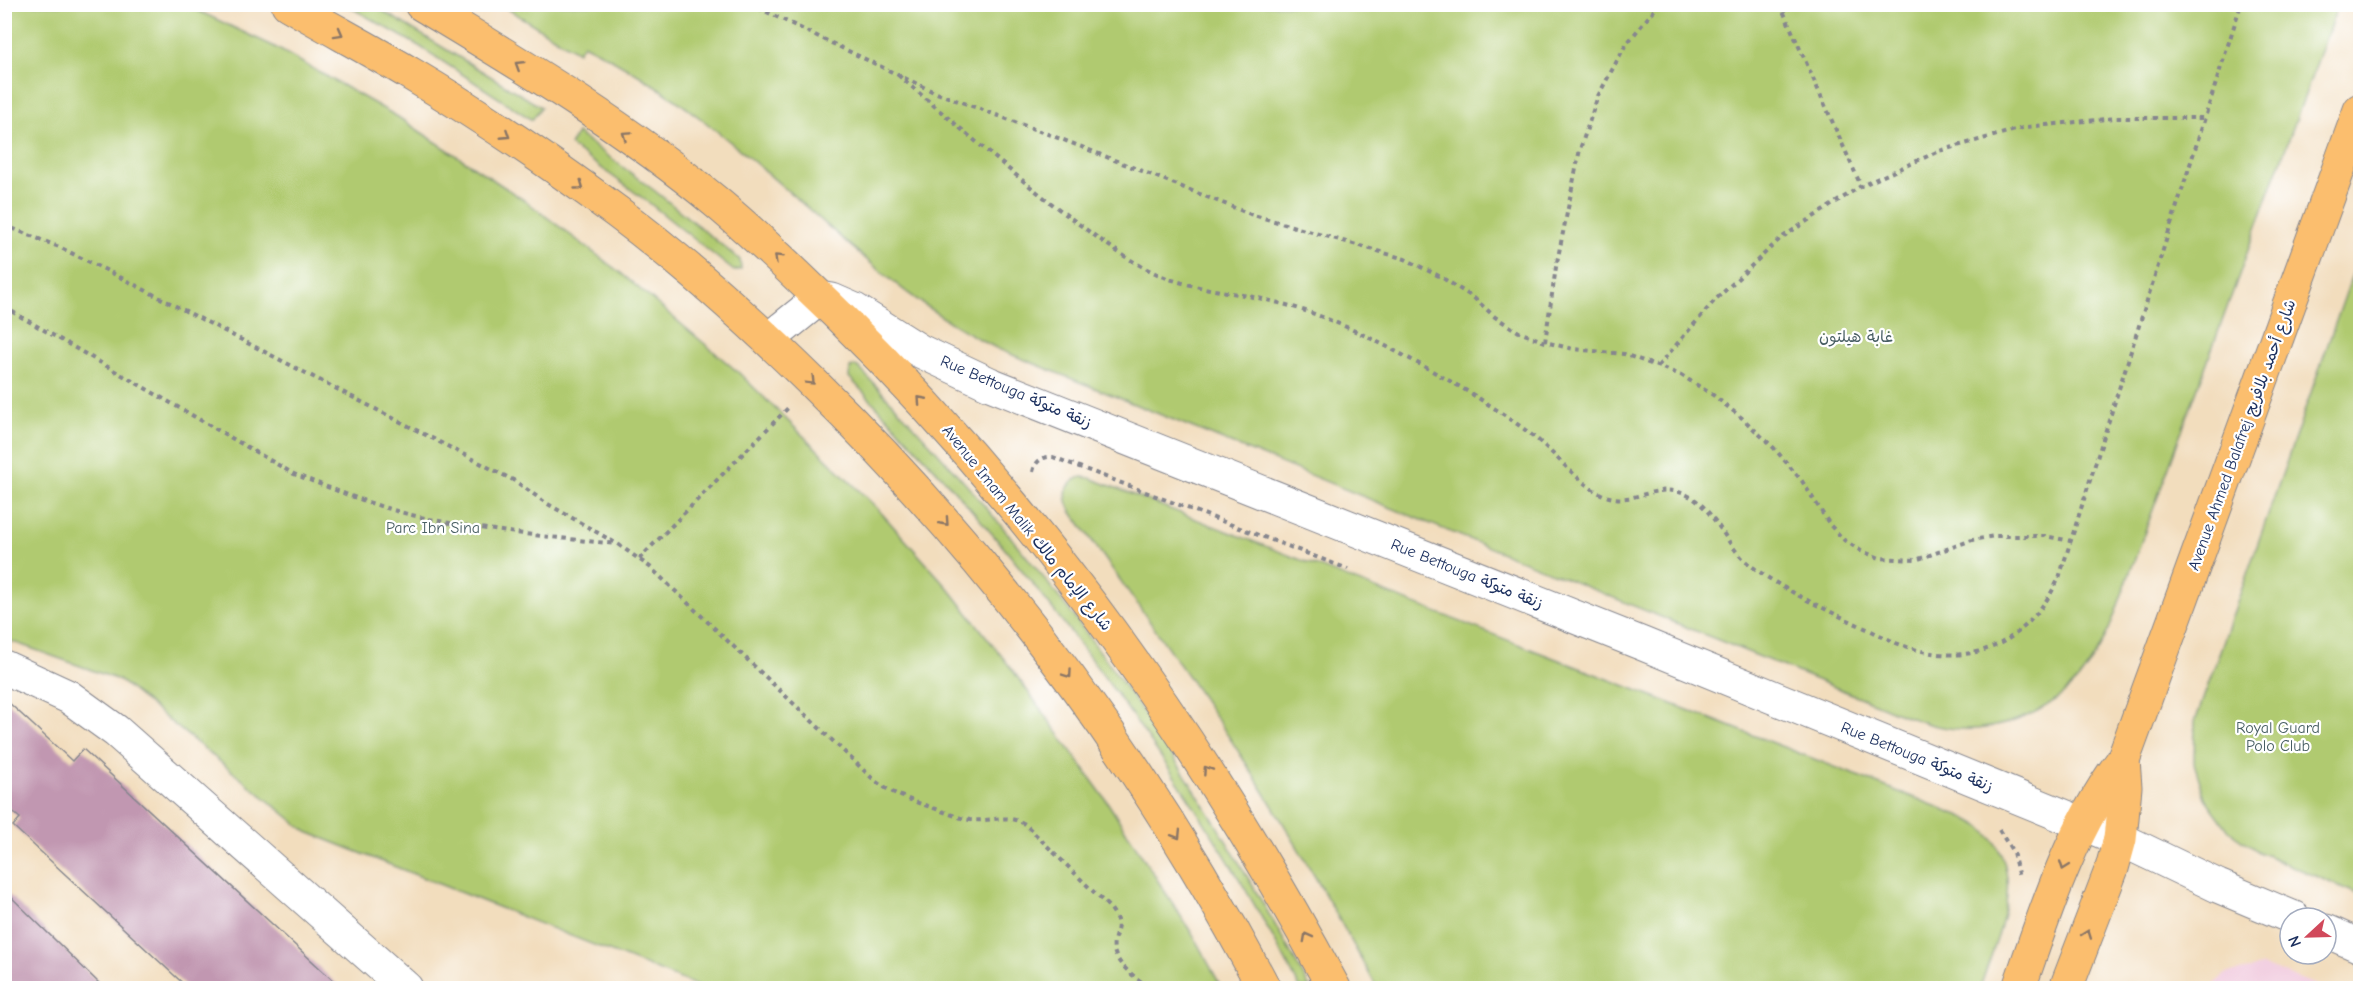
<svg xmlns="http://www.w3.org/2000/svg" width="2365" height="993" font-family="'Comic Neue','Playpen Sans Arabic',sans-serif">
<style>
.built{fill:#f2cfe1}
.green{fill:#b0ca70;stroke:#667c67;stroke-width:1.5}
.building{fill:#c197b1}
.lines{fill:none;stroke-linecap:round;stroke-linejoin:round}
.minor-casing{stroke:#86868e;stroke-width:35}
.major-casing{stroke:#86868e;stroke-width:35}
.path{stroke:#86868e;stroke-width:4;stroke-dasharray:4.5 4.5;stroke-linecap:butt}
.minor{stroke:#fff;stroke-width:33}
.major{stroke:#fbbe6e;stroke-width:33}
.oneway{stroke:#8b7666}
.labels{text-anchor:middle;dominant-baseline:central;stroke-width:4.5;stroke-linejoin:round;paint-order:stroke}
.park-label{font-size:16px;fill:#485e63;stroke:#fff}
.street-label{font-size:16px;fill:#1b2f5e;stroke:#fff}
</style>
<rect width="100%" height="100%" fill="#fff"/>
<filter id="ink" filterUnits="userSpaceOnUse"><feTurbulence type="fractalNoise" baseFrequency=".0167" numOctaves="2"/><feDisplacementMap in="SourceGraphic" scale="12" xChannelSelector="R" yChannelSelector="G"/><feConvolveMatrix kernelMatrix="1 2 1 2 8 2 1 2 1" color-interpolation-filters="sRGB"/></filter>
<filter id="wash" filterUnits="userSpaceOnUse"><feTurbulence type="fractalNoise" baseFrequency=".008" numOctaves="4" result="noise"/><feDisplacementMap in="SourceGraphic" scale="24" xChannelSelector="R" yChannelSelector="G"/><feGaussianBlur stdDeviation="1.35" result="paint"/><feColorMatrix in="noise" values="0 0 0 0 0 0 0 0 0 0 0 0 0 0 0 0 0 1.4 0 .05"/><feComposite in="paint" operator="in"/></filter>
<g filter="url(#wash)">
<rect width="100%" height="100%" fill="#f2ddbd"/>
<path class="built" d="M2262 965 2325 988H2209L2227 973 2250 970Z"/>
<g class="green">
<path d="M4 5H186L273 46 398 117 527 202 622 274 738 372 876 507 950 590 1011 668 1104 797 1191 932 1222 988H703L307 832 119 680 5 639Z"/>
<path d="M346 5H373L541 107 532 120 419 46Z"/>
<path d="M501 5H2338L2110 627C2102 644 2094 660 2082 675 2049 715 1989 738 1937 726 1913 721 1888 708 1864 699L998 349C927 314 880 272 821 220 747 155 673 88 583 44L578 52Z"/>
<path d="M577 133 655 191 740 260 741 269 734 271 648 202 570 145Z"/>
<path d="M2360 253V895L2259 852 2229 831 2205 798 2194 763 2195 722Z"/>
<path d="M854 366 858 367C959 471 1053 582 1136 702 1200 793 1257 890 1310 988H1300C1219 831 1116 685 1004 548 955 489 902 433 849 377L850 368Z"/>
<path d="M1081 477 1090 478 1961 816C1969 820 1979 824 1985 831 2030 875 1996 938 1980 988H1377C1335 910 1290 832 1242 757 1188 673 1129 593 1071 511 1063 495 1064 484 1081 477Z"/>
</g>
<g id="blocks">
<g class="building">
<path d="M7 701 72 761 83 749 339 986 336 988H188L13 826 20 818 4 805V705Z"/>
<path d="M4 890 104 988H7L4 987Z"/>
</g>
</g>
</g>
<g filter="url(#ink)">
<use href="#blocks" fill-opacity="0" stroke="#86868e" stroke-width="1.5"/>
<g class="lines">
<g class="minor-casing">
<g id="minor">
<path d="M769 339 820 298 832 300 855 310 920 351 990 384 1643 644 2120 839 2218 886 2294 918"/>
<path d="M4 667 69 697 116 731 406 988"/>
<path d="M2326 931 2360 946"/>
</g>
</g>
<g class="major-casing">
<g id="major">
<path d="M288 4C329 28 371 50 411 74 482 116 551 163 617 212 687 264 752 323 814 384 995 561 1146 765 1264 988"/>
<path d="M421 4C522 65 626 127 716 202 758 237 798 276 837 314 1040 513 1200 739 1334 988"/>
<path d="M2019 988C2046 909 2072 827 2123 760L2360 110"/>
<path d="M2066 988 2112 868 2120 839 2125 787 2123 760"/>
</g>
</g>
<g class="path">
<path d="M750 4 934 92 1069 142 1250 214 1405 259 1441 277 1474 298 1495 317 1519 332 1545 342 1573 349 1624 354 1681 375 1713 395 1742 418 1774 448 1802 481 1830 525 1844 540 1861 551 1880 558 1916 560 1972 540 1995 536H2045L2071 541"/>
<path d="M1780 4 1861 186"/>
<path d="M898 75C957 125 1014 176 1076 222 1105 243 1133 265 1167 278 1200 290 1236 292 1271 301 1314 311 1358 331 1397 352 1444 377 1491 403 1533 436 1554 452 1578 483 1601 494 1633 509 1653 480 1687 495 1716 509 1725 546 1750 565 1792 597 1848 619 1896 643 1968 671 2025 648 2059 578L2241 4"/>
<path d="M4 225 59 247 110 272 515 481 546 503 619 545 650 567 875 781C895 796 916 802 939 810 949 814 960 818 970 820 992 822 1005 813 1025 824L1111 909C1126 930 1111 933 1114 950 1117 966 1138 979 1150 988"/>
<path d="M4 307 294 474C335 490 376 507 420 517 484 531 550 537 616 544"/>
<path d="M1545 342 1556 267 1580 149 1598 96 1625 46 1659 4"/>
<path d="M1658 366 1715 300 1781 238 1861 186 1939 151 2026 127 2116 118H2205"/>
<path d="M1033 472C1035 461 1043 456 1053 457L1348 569"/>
<path d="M639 559 788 408"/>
<path d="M1999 830 2013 852 2019 878"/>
</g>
<use href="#minor" class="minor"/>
<use href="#major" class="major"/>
</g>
<defs><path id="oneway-chevron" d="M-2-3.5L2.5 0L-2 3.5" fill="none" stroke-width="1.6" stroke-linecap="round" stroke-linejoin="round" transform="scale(1.5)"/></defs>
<g class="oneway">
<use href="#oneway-chevron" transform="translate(339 33) rotate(29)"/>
<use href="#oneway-chevron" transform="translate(519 65) rotate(-148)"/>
<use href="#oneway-chevron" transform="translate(506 135) rotate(33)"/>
<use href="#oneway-chevron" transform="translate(626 135) rotate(-146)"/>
<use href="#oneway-chevron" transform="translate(580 186) rotate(36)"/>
<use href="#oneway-chevron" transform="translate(778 258) rotate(-136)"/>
<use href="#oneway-chevron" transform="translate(811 381) rotate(45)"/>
<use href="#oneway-chevron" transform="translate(921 400) rotate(-132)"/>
<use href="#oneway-chevron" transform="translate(945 522) rotate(48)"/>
<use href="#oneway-chevron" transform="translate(1068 674) rotate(55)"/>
<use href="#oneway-chevron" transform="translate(1207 770) rotate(-124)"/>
<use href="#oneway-chevron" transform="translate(1177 835) rotate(58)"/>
<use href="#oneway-chevron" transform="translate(2064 866) rotate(110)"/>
<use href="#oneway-chevron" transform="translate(2087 934) rotate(-70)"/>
<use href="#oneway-chevron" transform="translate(1307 937) rotate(-118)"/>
</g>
</g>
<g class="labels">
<g class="park-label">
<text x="1856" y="337">غابة هيلتون</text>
<text x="433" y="528">Parc Ibn Sina</text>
<text x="2278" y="728">Royal Guard<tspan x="2278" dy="18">Polo Club</tspan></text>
</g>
<g class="street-label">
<text transform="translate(1016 392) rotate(23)">Rue Bettouga زنقة متوكة</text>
<text transform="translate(2242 435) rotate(-70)">Avenue Ahmed Balafrej شارع أحمد بلافريج</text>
<text transform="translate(1027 528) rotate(51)">Avenue Imam Malik شارع الإمام مالك</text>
<text transform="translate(1467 574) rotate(22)">Rue Bettouga زنقة متوكة</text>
<text transform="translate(1917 757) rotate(22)">Rue Bettouga زنقة متوكة</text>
</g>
</g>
<rect width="2365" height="993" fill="none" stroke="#fff" stroke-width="24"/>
<g transform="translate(2308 936) rotate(248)"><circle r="28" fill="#ffffff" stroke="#a4acbf" stroke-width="1.5"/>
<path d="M0-4.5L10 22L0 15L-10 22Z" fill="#d1495b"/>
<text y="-9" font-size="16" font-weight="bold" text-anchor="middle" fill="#1b2f5e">N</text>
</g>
</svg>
